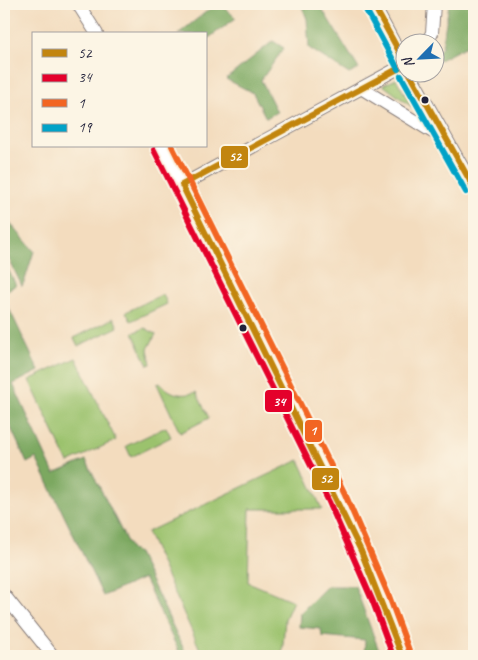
<svg xmlns="http://www.w3.org/2000/svg" width="478" height="660" font-family="Caveat,sans-serif">
<style>
.green{fill:#9bc26d;stroke:#5e7254}
.forest{fill:#7ca860;stroke:#4f654e}
.lines{fill:none;stroke-linecap:round;stroke-linejoin:round}
.street-casing{stroke:#8a7f7c;stroke-width:14}
.street{stroke:#fff;stroke-width:12}
.bus-1-casing{stroke:#fcf5e5;stroke-width:10}
.bus-2-casing{stroke:#fcf5e5;stroke-width:10}
.bus-3-casing{stroke:#fcf5e5;stroke-width:10}
.bus-4-casing{stroke:#fcf5e5;stroke-width:10}
.bus-1{stroke:#c2850f;stroke-width:6}
.bus-2{stroke:#e4002b;stroke-width:6}
.bus-3{stroke:#f26522;stroke-width:6}
.bus-4{stroke:#02a2c7;stroke-width:6}
.bus-dot{fill:#22223b;stroke:#fcf5e5;stroke-width:2}
.line-badge{stroke:#fcf5e5;stroke-width:2}
.badge-label{font-size:14px;text-anchor:middle;font-weight:bold;fill:#fff}
</style>
<rect width="100%" height="100%" fill="#fcf5e5"/>
<filter id="ink" filterUnits="userSpaceOnUse"><feTurbulence type="fractalNoise" baseFrequency=".02" numOctaves="2"/><feDisplacementMap in="SourceGraphic" scale="10" xChannelSelector="R" yChannelSelector="G"/><feConvolveMatrix kernelMatrix="1 2 1 2 8 2 1 2 1" color-interpolation-filters="sRGB"/></filter>
<filter id="wash" filterUnits="userSpaceOnUse"><feTurbulence type="fractalNoise" baseFrequency=".0096" numOctaves="4" result="noise"/><feDisplacementMap in="SourceGraphic" scale="20" xChannelSelector="R" yChannelSelector="G"/><feGaussianBlur stdDeviation="1.12" result="paint"/><feColorMatrix in="noise" values="0 0 0 0 0 0 0 0 0 0 0 0 0 0 0 0 0 1.4 0 .05"/><feComposite in="paint" operator="in"/></filter>
<g filter="url(#wash)">
<rect width="100%" height="100%" fill="#f3dcbe"/>
<g class="green">
<path d="M396 79 412 107 383 85Z"/>
<path d="M163 294 167 304 131 321 126 312Z"/>
<path d="M114 318 118 327 78 346 74 338Z"/>
<path d="M145 328 156 334 148 349 151 364 148 365 133 333Z"/>
<path d="M76 358 116 440 68 463 29 380Z"/>
<path d="M160 383C171 394 181 397 196 392L209 418 180 433 157 384Z"/>
<path d="M166 427 171 437 131 457 126 446Z"/>
<path d="M299 460 322 509H250L248 582 293 601 285 619 282 656H203L147 532Z"/>
</g>
<g class="forest">
<path d="M216 4H220L236 18 206 40V34H178Z"/>
<path d="M301 4H319L359 69 349 74 309 48 307 19Z"/>
<path d="M449 4H474V44H470L436 62V55L442 47Z"/>
<path d="M273 41 284 48 261 80 277 112 266 118 253 93 226 79Z"/>
<path d="M4 216 34 251 25 280 22 286 4 249Z"/>
<path d="M4 262 16 285 4 292Z"/>
<path d="M4 298 39 371 13 384 54 474 86 460 131 550 138 553 187 656H181L144 578 103 596 36 458 27 463 4 413Z"/>
<path d="M327 586H355L381 656H364L365 640 322 636 321 629 299 627 300 613Z"/>
</g>
</g>
<g filter="url(#ink)">
<g class="lines">
<g class="street-casing">
<g id="street">
<path d="M78 4 97 34"/>
<path d="M373 4 406 65"/>
<path d="M427 42 432 33 434 4"/>
<path d="M409 72 474 188"/>
<path d="M361 88 444 139"/>
<path d="M162 146 337 498 381 599 402 656"/>
<path d="M182 185 406 64"/>
<path d="M4 595 53 656"/>
</g>
</g>
<use href="#street" class="street"/>
<g class="bus-1-casing">
<g id="bus-1">
<path d="M373 4 406 64"/>
<path d="M409 72 474 188"/>
<path d="M402 656 361 551 182 185 405 65"/>
</g>
</g>
<g class="bus-2-casing">
<path id="bus-2" d="M154 150 329 502 373 602 393 656"/>
</g>
<g class="bus-3-casing">
<path id="bus-3" d="M172 146 345 494 389 596 410 653"/>
</g>
<g class="bus-4-casing">
<g id="bus-4">
<path d="M365 8 398 69"/>
<path d="M401 76 466 192"/>
</g>
</g>
<use href="#bus-1" class="bus-1"/>
<use href="#bus-2" class="bus-2"/>
<use href="#bus-3" class="bus-3"/>
<use href="#bus-4" class="bus-4"/>
</g>
</g>
<g class="bus-dot">
<circle cx="425" cy="100" r="4.5"/>
<circle cx="243" cy="328" r="4.5"/>
</g>
<g class="line-badge">
<rect x="220" y="145" width="29" height="24" rx="5" fill="#c2850f"/>
<rect x="264" y="389" width="29" height="24" rx="5" fill="#e4002b"/>
<rect x="304" y="419" width="19" height="24" rx="5" fill="#f26522"/>
<rect x="311" y="467" width="29" height="24" rx="5" fill="#c2850f"/>
</g>
<g class="badge-label">
<text x="235" y="161">52</text>
<text x="279" y="406">34</text>
<text x="313" y="435">1</text>
<text x="326" y="483">52</text>
</g>
<rect width="478" height="660" fill="none" stroke="#fcf5e5" stroke-width="20"/>
<rect x="32" y="32" width="175" height="115" fill="#fcf5e5" stroke="#a5a1a1"/>
<rect x="42" y="49" width="25" height="8" fill="#c2850f" stroke="#a5a1a1"/>
<text x="78" y="58" font-size="15" fill="#22223b">52</text>
<rect x="42" y="74" width="25" height="8" fill="#e4002b" stroke="#a5a1a1"/>
<text x="78" y="82" font-size="15" fill="#22223b">34</text>
<rect x="42" y="99" width="25" height="8" fill="#f26522" stroke="#a5a1a1"/>
<text x="78" y="108" font-size="15" fill="#22223b">1</text>
<rect x="42" y="124" width="25" height="8" fill="#02a2c7" stroke="#a5a1a1"/>
<text x="78" y="132" font-size="15" fill="#22223b">19</text>
<g transform="translate(420 58) rotate(246)"><circle r="24" fill="#fcf5e5" stroke="#a5a1a1"/>
<path d="M0-4L9 19L0 12L-9 19Z" fill="#1f6fb2"/>
<text y="-8" font-size="14" font-weight="bold" text-anchor="middle" fill="#22223b">N</text>
</g>
</svg>
